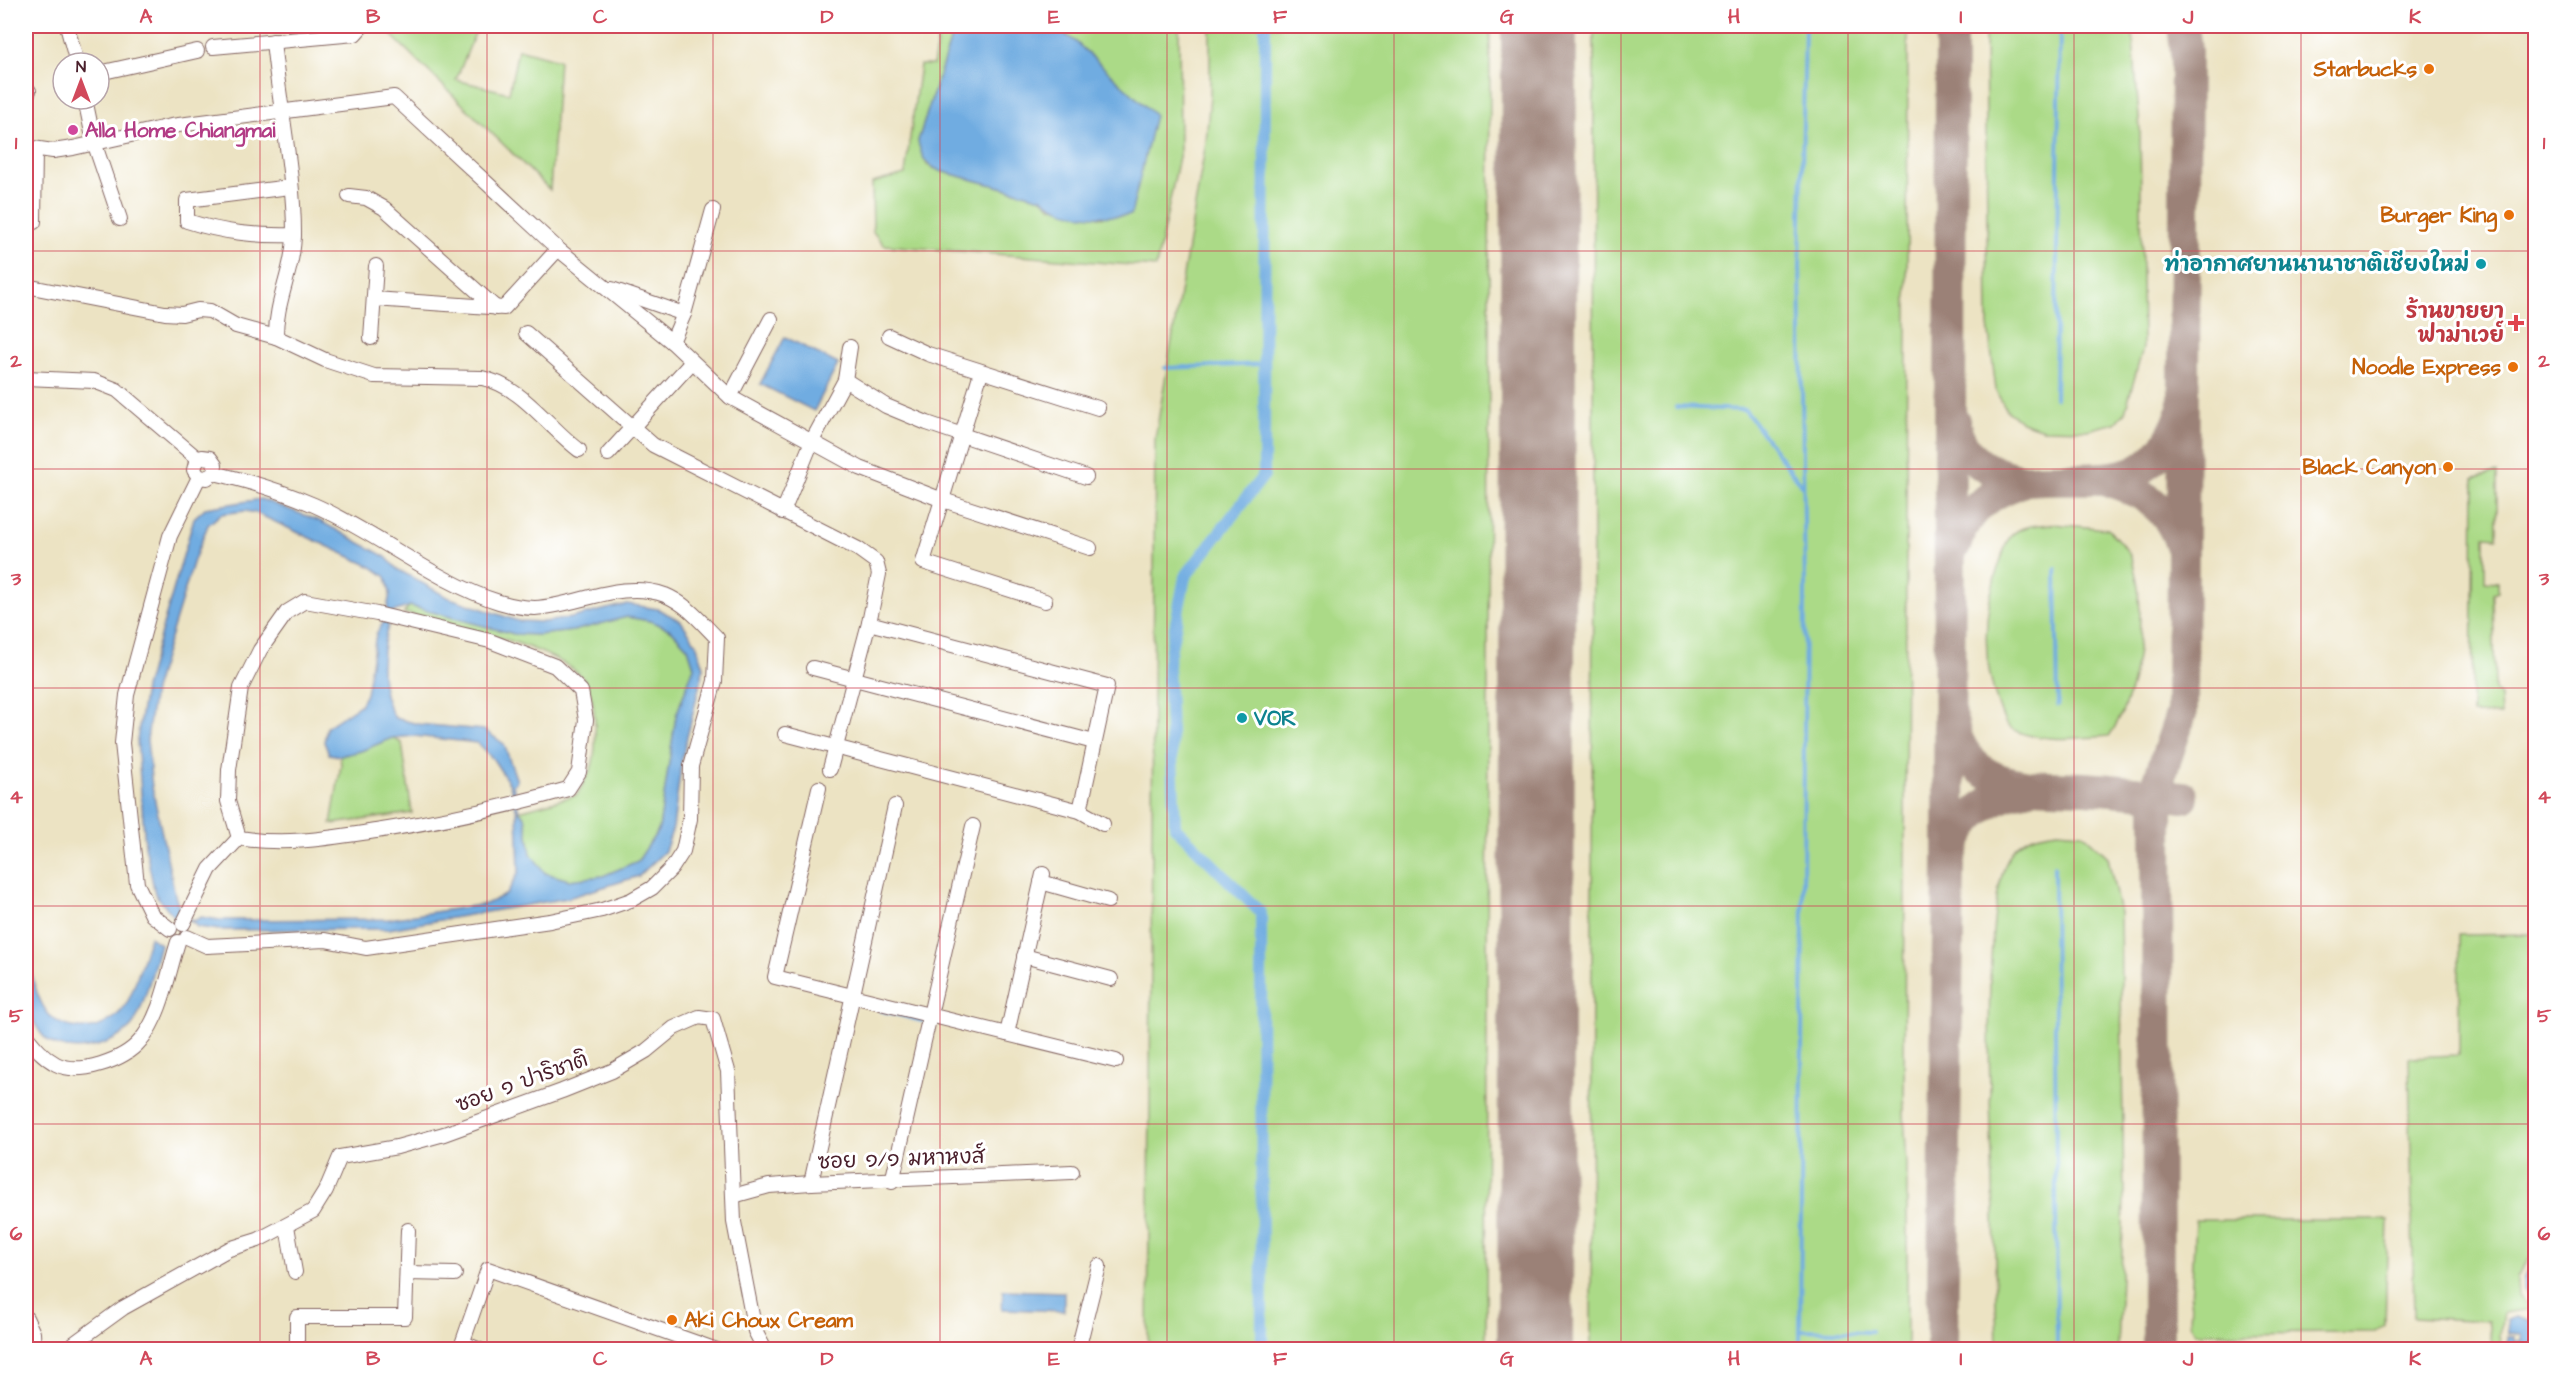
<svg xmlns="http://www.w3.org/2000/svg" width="2561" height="1375" font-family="'Architects Daughter','Playpen Sans Thai',sans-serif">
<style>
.green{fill:#abda87;stroke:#7a7c59;stroke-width:1.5}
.water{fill:#6face1;stroke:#5c6686;stroke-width:1.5;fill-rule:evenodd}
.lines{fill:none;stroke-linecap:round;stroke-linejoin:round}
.stream{stroke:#6face1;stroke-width:4}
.canal{stroke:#6face1;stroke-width:12}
.taxiway{stroke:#9b8177;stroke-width:32}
.runway{stroke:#9b8177;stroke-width:76}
.minor-casing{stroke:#836460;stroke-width:16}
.minor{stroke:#fff;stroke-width:14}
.grid{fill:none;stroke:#d1495b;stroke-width:1.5;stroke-opacity:0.55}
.food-dot{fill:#e8710a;stroke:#fff;stroke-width:2}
.hotel-dot{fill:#d1479c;stroke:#fff;stroke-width:2}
.culture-dot{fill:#0f9aa8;stroke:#fff;stroke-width:2}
.health-dot{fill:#e0444e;stroke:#fff;stroke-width:2}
.labels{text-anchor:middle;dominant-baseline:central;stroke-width:6;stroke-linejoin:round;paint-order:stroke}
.food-label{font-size:21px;font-weight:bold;fill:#c56008;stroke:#fff;text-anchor:end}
.hotel-label{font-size:21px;font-weight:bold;fill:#b23c85;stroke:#fff;text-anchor:start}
.culture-label{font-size:21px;font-weight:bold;fill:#0d838f;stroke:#fff;text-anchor:end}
.health-label{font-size:21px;font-weight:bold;fill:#be3a42;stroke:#fff;text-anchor:end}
.street-label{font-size:21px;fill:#4a1f2b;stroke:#fff}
.neatline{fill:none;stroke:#d1495b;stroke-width:2}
.grid-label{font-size:20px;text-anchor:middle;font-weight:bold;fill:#d1495b}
</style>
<rect width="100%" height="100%" fill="#fff"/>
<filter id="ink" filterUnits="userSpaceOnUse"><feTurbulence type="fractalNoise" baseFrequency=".0167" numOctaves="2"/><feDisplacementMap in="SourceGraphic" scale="12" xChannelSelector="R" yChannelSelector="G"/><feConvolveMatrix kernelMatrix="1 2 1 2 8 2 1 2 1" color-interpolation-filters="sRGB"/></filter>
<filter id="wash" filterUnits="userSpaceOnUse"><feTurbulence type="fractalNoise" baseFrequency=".008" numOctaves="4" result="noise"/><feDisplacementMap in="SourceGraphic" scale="24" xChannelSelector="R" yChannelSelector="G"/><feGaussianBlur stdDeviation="1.35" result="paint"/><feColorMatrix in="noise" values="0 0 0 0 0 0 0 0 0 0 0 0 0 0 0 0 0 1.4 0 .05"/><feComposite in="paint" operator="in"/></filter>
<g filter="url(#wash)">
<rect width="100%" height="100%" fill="#ece3c3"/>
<g class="green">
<path d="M382 26H478L456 80 509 93 518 49 559 60 550 190Z"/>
<path d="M920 26H955L918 141 927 165 940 171 1042 198 1052 207 1103 218 1154 115 1076 42 1053 26H1179L1180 152 1156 267 884 245 873 232 872 183 905 174 920 65H933L939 32Z"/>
<path d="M1210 26H1490L1486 1349H1148L1155 439 1206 142 1210 95Z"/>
<path d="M1594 26H1908L1904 1114 1907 1164V1349H1591Z"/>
<path d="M1985 26H2132L2140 130 2143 348 2125 412 2115 423 2087 430 2043 429 2022 422 2006 410 1996 390 1988 325Z"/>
<path d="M2497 473V537L2485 536V581L2498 582V591L2493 593 2495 690 2500 697 2501 715 2472 714 2474 478Z"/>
<path d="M2053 524 2108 529C2115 538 2128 548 2131 558 2149 607 2139 695 2109 736 2085 738 2024 744 2006 724 2003 720 2001 712 1999 707 1981 658 1983 607 2001 559 2004 552 2006 542 2010 537 2020 525 2038 525 2053 524Z"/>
<path d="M409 606 514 634 538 635 573 631 627 617 650 621 671 630 688 648 694 667 676 716 659 829 638 861 603 876 569 880 545 873 531 854 525 817 519 811 577 795C582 785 591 773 593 762 597 742 597 692 582 677 551 645 449 624 404 613Z"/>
<path d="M392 738 402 743 412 813 331 824 341 765 340 756 361 751Z"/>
<path d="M2058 831 2082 833 2108 857 2120 913 2124 1201 2118 1349H1997C1996 1304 1995 1258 1994 1212 1992 1145 1977 896 2013 850 2024 836 2042 833 2058 831Z"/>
<path d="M2535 934V1249L2517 1278 2518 1296 2532 1309 2503 1313 2500 1335 2503 1349H2493L2488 1321 2414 1317 2409 1057 2459 1055V935Z"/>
<path d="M2195 1220H2388L2385 1325 2375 1332 2196 1333 2190 1323Z"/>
</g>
<g class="water">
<path d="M955 26H1053L1076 42 1155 115 1131 215C1102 218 1064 218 1042 198L940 171C925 164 921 157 918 141Z"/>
<path d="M785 337 838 364 814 411 760 384Z"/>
<path d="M261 499 320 521 386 557 397 569 447 597 518 621 544 622 571 618 627 604 658 609 681 621 696 643 704 667 682 758 673 828 665 851 639 876 568 898 389 929 219 930 197 927 194 923 182 918 177 920 155 894 145 846 137 740 145 688 194 518 205 508ZM245 511 256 513 372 567 386 577 390 593 385 620 376 634 366 694 360 705 327 727 324 742 329 754 340 756 361 751 392 738 414 736 477 743 493 759 510 785 517 812 519 871 507 894 486 904 389 919 220 920 201 917 194 921 183 917 176 899 152 787 147 740 154 690 194 560 208 525 221 514ZM410 606 514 634 538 635 573 631 627 617 650 621 671 630 688 648 694 667 676 716 659 829 638 861 603 876 569 880 545 873 531 854 525 817 519 811 513 785 517 781 504 744 484 730 418 724 395 718C376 688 380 644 393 612Z"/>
<path d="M150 937 160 944C155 962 142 1016 131 1027 111 1048 59 1061 40 1032 25 1010 25 982 26 956 39 996 40 1031 91 1028 102 1027 119 1016 125 1006 135 992 143 955 150 937Z"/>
<path d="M2535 1259V1305L2523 1290V1279Z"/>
<path d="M1003 1290 1064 1292V1311L1002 1309Z"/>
<path d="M2516 1317 2535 1323V1339L2528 1349H2508V1336H2514L2515 1341H2522V1334L2508 1333 2507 1320Z"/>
</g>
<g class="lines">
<g class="stream">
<path d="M1165 368 1265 364"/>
<path d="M2055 398 2060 26"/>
<path d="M1676 407 1745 410 1802 486"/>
<path d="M2056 569 2058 705"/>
<path d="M2054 866 2057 1350"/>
<path d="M880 1010 923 1021"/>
<path d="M1800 1330 1871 1332"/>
<path d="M1800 1350 1805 587 1800 266 1805 26"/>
</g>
<path class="canal" d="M1262 1350 1261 913 1175 827 1168 663 1185 577 1264 475 1265 26"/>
<g class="taxiway">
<path d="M1954 421C1962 461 1990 474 2026 480"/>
<path d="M2104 480C2141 489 2169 507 2181 545"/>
<path d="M1954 547C1964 519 1979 500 2007 488 2014 486 2021 481 2028 480 2097 474 2151 497 2181 415"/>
<path d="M1952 721C1968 793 2029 786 2086 788 2118 790 2151 794 2183 797"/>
<path d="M1952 853C1962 815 1992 795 2029 788"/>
<path d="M1942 1350 1949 865 1951 26"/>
<path d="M2158 1350 2157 785 2182 711 2186 51 2183 26"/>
</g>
<path class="runway" d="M1535 1350 1539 26"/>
</g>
</g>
<g filter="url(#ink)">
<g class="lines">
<g class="minor-casing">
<g id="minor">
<path d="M67 26 77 63"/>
<path d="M273 41C279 103 294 173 294 233 294 269 275 302 276 337"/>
<path d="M213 47 355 34 362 26"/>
<path d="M99 73 197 51"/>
<path d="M26 97 29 91"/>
<path d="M85 99 94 142 120 219"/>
<path d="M26 147 53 151 73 148 171 126 394 97 558 249 672 342 730 397 860 468 940 499 1090 548"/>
<path d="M290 187 187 200V221C224 233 256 236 294 235"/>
<path d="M349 196 366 198 384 208 496 308"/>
<path d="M34 222 35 149"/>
<path d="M26 286 165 313 182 314 198 310 210 311 236 326 276 337 325 360 374 376 482 378C522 386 547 426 579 450"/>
<path d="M612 289 684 314"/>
<path d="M374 299 504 308 558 249"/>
<path d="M526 333 653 445 858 549 876 562 879 574 869 623 830 769"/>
<path d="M889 336 928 354 1098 408"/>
<path d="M371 338 376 266"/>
<path d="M672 342 684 314 713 210"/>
<path d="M981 372 923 562 1045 601"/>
<path d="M26 378 94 381 117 390 198 459"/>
<path d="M845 380 886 406 927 423 1086 477"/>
<path d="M730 397 771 319"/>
<path d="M608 454 692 362"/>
<path d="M783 512 812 441 845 380 850 347"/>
<path d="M305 601 377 614 490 641 555 666 581 691 586 720 579 772 568 789C505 807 441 821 376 831 329 838 286 846 239 838L228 801 229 770 241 688 260 650 287 612Z"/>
<path d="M869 623 1107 686 1080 811"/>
<path d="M813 668 1094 742"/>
<path d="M785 734 1080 811 1103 824"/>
<path d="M819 788 775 977 1116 1061"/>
<path d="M1041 882 1108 901"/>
<path d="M183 924 210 869 239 838"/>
<path d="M170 929 152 915 137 884 122 743 127 695 170 536 199 477"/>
<path d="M187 937 207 946 325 940 366 948 550 921 602 910 631 900 652 888 672 868 683 851 690 819 691 766 715 681 717 638C701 622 687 604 665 595 621 579 578 606 535 608 524 608 509 605 499 602 437 583 374 531 314 505 282 491 248 481 214 473L207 478 199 477 194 470 196 462 202 457 210 458 215 465 214 473"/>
<path d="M1024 956 1111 979"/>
<path d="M1007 1034 1043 874"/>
<path d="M26 1036C35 1047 43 1057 56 1064 79 1076 124 1060 140 1041 162 1015 168 973 178 942"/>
<path d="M892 1182 973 826"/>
<path d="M811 1183 895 806"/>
<path d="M733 1196 769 1186 811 1183 1072 1172"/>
<path d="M287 1226 295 1272"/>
<path d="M407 1273 455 1274"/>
<path d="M26 1318 33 1333 34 1350"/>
<path d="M463 1343 480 1350"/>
<path d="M65 1350 123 1308 229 1249 258 1240 313 1211 326 1190 340 1157 397 1147 444 1134 562 1091 612 1071 646 1051 674 1028 699 1017 713 1019 728 1071 734 1222 755 1331 765 1350"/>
<path d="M297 1350V1317H405L408 1230"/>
<path d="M460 1350 488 1269 717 1350"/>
<path d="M1078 1350 1099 1266"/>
</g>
</g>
<use href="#minor" class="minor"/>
</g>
</g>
<path class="grid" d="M260 26V1350M487 26V1350M713 26V1350M940 26V1350M1167 26V1350M1394 26V1350M1621 26V1350M1848 26V1350M2074 26V1350M2301 26V1350M26 251H2536M26 469H2536M26 688H2536M26 906H2536M26 1124H2536"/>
<g class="food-dot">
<circle cx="2429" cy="69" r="6"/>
<circle cx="2509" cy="215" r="6"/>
<circle cx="2513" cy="367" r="6"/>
<circle cx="2448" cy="467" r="6"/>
<circle cx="672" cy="1320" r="6"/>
</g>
<circle class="hotel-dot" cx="73" cy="130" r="6"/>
<g class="culture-dot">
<circle cx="2481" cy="264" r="6"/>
<circle cx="1242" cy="718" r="6"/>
</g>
<path class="health-dot" d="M2513 314h6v6h6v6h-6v6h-6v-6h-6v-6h6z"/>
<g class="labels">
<g class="food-label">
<text x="2417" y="69">Starbucks</text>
<text x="2497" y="215">Burger King</text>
<text x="2501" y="367">Noodle Express</text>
<text x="2436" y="467">Black Canyon</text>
<text x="684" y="1320" text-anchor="start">Aki Choux Cream</text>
</g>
<g class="hotel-label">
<text x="85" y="130">Alla Home Chiangmai</text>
</g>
<g class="culture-label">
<text x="2469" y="264">ท่าอากาศยานนานาชาติเชียงใหม่</text>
<text x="1254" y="718" text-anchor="start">VOR</text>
</g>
<g class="health-label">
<text x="2504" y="311">ร้านขายยา<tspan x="2504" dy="24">ฟาม่าเวย์</tspan></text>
</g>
<g class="street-label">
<text transform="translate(522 1082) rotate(-20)">ซอย ๑ ปาริชาติ</text>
<text transform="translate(901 1159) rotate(-2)">ซอย ๑/๑ มหาหงส์</text>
</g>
</g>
<rect width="2561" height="1375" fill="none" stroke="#fff" stroke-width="66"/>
<g transform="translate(81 81)"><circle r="28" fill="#ffffff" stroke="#b7a5aa" stroke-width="1.5"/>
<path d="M0-4.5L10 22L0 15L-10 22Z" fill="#d1495b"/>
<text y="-9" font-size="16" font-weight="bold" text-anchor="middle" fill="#4a1f2b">N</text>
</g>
<rect x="33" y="33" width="2495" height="1309" class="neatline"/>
<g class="grid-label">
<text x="146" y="23">A</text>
<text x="373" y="23">B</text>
<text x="600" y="23">C</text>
<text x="827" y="23">D</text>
<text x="1054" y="23">E</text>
<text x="1280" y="23">F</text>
<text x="1507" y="23">G</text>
<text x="1734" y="23">H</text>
<text x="1961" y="23">I</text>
<text x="2188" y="23">J</text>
<text x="2415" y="23">K</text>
<text x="16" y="149">1</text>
<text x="2544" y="149">1</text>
<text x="16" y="367">2</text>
<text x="2544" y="367">2</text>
<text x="16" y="585">3</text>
<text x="2544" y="585">3</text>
<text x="16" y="803">4</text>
<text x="2544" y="803">4</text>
<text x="16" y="1022">5</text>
<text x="2544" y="1022">5</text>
<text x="16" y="1240">6</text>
<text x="2544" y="1240">6</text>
<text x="146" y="1365">A</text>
<text x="373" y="1365">B</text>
<text x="600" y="1365">C</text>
<text x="827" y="1365">D</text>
<text x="1054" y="1365">E</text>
<text x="1280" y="1365">F</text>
<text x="1507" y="1365">G</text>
<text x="1734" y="1365">H</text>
<text x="1961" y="1365">I</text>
<text x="2188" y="1365">J</text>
<text x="2415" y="1365">K</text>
</g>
</svg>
